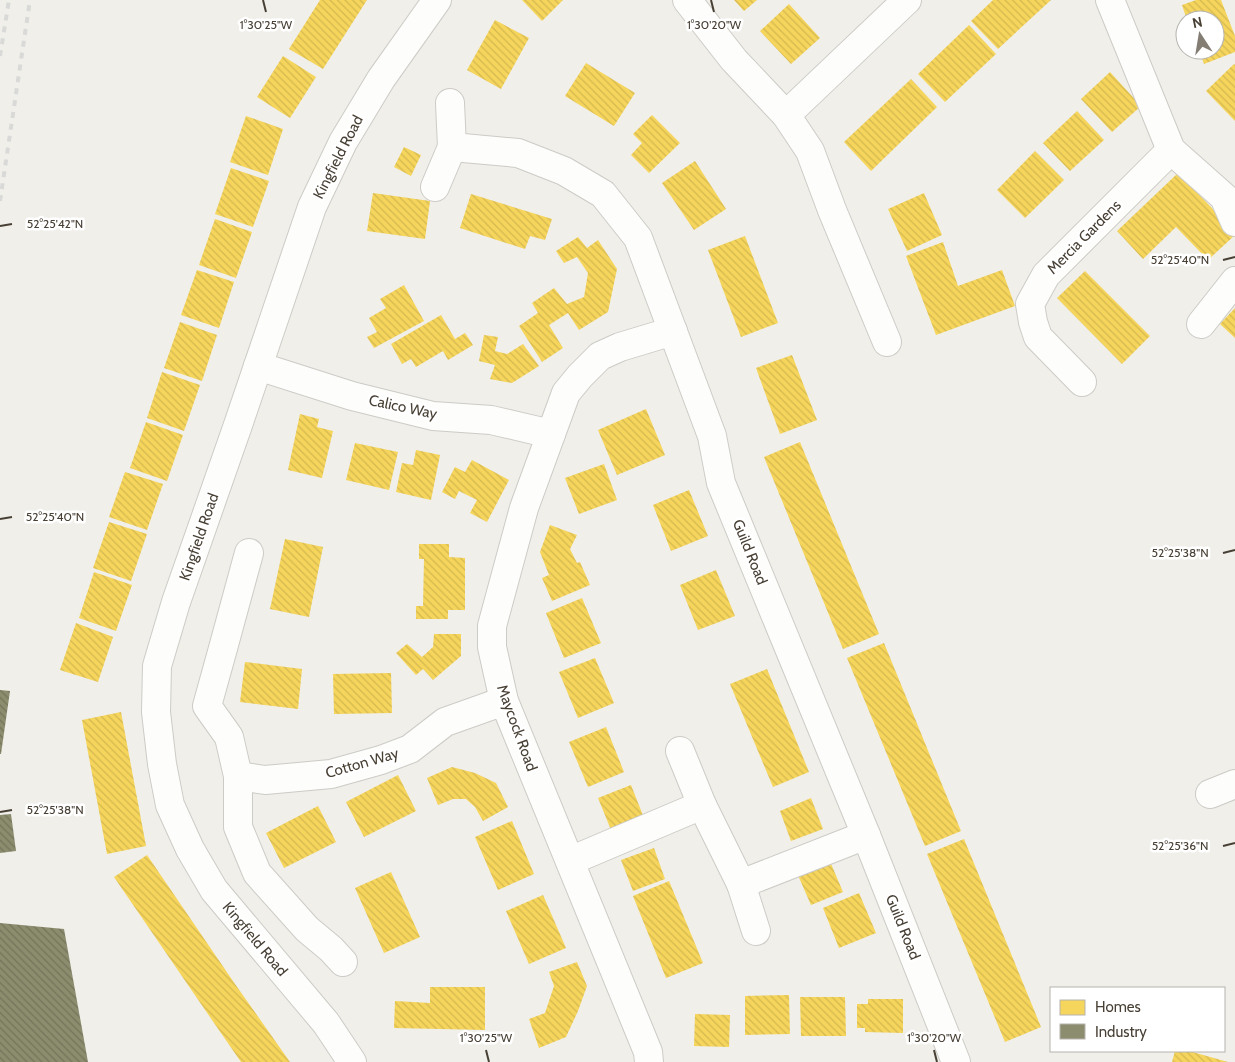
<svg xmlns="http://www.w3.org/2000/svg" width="1235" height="1062" font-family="Cabin,sans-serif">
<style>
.homes{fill:url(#homes-back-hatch)}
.industry{fill:url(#industry-back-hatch)}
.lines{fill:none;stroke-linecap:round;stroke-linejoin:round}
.minor-casing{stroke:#cdcbc6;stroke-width:30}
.minor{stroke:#fdfdfc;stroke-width:28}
.rail{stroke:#d9d9d8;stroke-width:4;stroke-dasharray:6 6;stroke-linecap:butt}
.ticks{fill:none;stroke:#484035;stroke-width:2}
.labels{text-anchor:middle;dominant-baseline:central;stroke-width:5;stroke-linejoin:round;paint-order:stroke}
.street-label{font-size:15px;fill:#484035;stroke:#fff}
.ticks-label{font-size:12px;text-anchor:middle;fill:#484035;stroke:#fff;stroke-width:5;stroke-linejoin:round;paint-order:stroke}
</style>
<defs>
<pattern id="homes-back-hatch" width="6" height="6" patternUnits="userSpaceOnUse" patternTransform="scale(1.25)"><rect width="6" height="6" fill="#f6d55c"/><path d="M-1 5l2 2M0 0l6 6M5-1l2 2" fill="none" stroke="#d4b851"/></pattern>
<pattern id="industry-back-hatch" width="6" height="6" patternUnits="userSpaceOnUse" patternTransform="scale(1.25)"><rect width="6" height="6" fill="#8c8c6e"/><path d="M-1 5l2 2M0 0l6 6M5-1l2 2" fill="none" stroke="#74745b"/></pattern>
</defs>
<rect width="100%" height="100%" fill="#f0efea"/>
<g class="homes">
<path d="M320 0H367L323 69 289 49Z"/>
<path d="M522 0H563L542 21Z"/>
<path d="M734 0H757L744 11Z"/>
<path d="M993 0H1051L998 49 971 21Z"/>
<path d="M1196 0H1221L1235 36V52L1204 64 1199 50H1215V20H1187L1182 5Z"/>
<path d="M789 4 820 38 791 64 760 31Z"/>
<path d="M495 20 529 38 501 89 467 70Z"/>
<path d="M969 25 996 54 945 102 918 74Z"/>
<path d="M283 56 316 77 290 118 257 97Z"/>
<path d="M586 63 635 93 614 126 565 96Z"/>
<path d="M1234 64 1235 65V121L1206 91Z"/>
<path d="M1110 72 1141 106 1112 132 1081 99Z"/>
<path d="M911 79 937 107 871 171 844 142Z"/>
<path d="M1077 111 1104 140 1070 171 1043 143Z"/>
<path d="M652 115 680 143 649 173 631 155 642 143 633 134Z"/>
<path d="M246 116 283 129 268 175 230 162Z"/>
<path d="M404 147 421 155 411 176 394 167Z"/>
<path d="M1035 151 1064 180 1025 218 997 190Z"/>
<path d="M695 161 726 209 694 230 662 183Z"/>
<path d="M231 168 269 181 253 227 215 214Z"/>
<path d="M1178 173 1235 232V235L1208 260 1176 227 1143 259 1117 231Z"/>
<path d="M373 193 430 201 425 239 367 231Z"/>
<path d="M924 193 942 235 907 251 888 209Z"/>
<path d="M471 194 552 219 545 240 530 236 525 249 460 228Z"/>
<path d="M215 219 252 232 236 278 199 265Z"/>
<path d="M745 236 778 323 741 337 708 250Z"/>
<path d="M578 237 587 248 598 240 617 269 608 312 579 330 568 313 549 325 563 348 542 362 519 326 538 313 532 303 554 288 567 304 584 297 588 273 577 257 564 263 556 251Z"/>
<path d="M943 242 958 286 1002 270 1015 306 936 335 906 256Z"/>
<path d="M197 270 234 282 219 328 181 315Z"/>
<path d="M1085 271 1150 336 1122 364 1057 298Z"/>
<path d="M404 285 424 321 374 348 367 337 377 332 369 318 386 308 380 299Z"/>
<path d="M1235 308V338L1220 324Z"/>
<path d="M441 315 455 339 465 333 473 345 448 360 443 351 416 367 411 359 402 364 391 344Z"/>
<path d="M180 322 217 335 202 381 164 368Z"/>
<path d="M484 335 498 337 495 351 507 354 523 344 539 366 512 383 490 379 495 365 479 361Z"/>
<path d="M792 355 817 420 780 434 756 368Z"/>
<path d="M162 372 200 385 184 431 147 418Z"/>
<path d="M646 409 665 455 617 475 598 430Z"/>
<path d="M300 414 319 419 317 427 333 431 322 478 288 470Z"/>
<path d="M146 422 183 435 167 481 130 468Z"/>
<path d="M800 442 879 634 843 649 764 457Z"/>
<path d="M355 443 398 452 389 490 346 480Z"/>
<path d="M416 450 440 455 431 500 396 492 402 463 413 465Z"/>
<path d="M472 460 509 480 487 522 470 513 477 500 459 491 455 499 442 492 455 467 465 472Z"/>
<path d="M604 464 617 500 579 514 565 478Z"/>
<path d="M125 472 163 484 147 530 109 517Z"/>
<path d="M689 490 708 536 671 551 653 505Z"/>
<path d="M109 522 147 534 131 581 93 568Z"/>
<path d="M550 525 577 535 570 549 577 563 580 562 590 585 552 601 542 578 549 575 540 552Z"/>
<path d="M285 539 323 547 309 617 270 609Z"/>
<path d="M419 544H449V557L465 558V610H448V619H416V606H423L424 559H419Z"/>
<path d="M716 570 735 616 698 630 680 585Z"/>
<path d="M94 572 132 585 116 631 79 618Z"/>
<path d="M582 598 601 643 564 658 546 613Z"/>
<path d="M76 623 113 637 98 682 60 670Z"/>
<path d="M434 634H461V656L433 680 423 669 416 675 396 653 407 644 422 657 433 647Z"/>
<path d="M884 643 961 831 925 846 847 658Z"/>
<path d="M595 658 614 703 578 718 559 672Z"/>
<path d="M245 662 302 669 298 709 240 702Z"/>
<path d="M767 669 809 772 773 787 730 684Z"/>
<path d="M391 673 392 713 334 714 333 674Z"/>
<path d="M121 712 146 846 107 854 82 720Z"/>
<path d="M606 727 624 772 588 787 569 742Z"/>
<path d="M452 767 475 773 496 783 508 807 483 821 475 807 466 799H453L438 805 427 778Z"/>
<path d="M398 775 416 811 364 837 346 802Z"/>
<path d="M631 785 644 818 611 830 598 798Z"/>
<path d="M811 798 823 829 791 841 780 811Z"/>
<path d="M318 806 336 842 284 868 266 833Z"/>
<path d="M512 821 534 874 498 890 475 837Z"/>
<path d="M964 839 1041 1027 1005 1042 927 854Z"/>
<path d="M654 848 665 879 633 891 621 860Z"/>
<path d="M147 855 235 984 290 1062H241L212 1020 114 877Z"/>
<path d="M829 859 843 892 811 905 797 873Z"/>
<path d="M391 872 420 937 384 953 355 888Z"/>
<path d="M669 881 703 963 666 978 633 896Z"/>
<path d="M859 893 876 933 839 948 823 908Z"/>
<path d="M543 895 566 948 529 964 506 911Z"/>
<path d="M577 962 587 986 578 1011 566 1037 539 1048 529 1019 545 1013 554 986 549 972Z"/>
<path d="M430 987H485V1030L394 1028 395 1001 430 1003Z"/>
<path d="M789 995 790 1034 745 1035V996Z"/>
<path d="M800 997H845L846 1036H801Z"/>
<path d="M868 999H903V1033L865 1032V1028H857V1004H868Z"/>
<path d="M695 1014 730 1015 729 1047 694 1046Z"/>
<path d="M1175 1051H1189L1228 1062H1172Z"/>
</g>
<g class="industry">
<path d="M0 690 10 691 1 754H0Z"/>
<path d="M11 814 16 851 0 853V815Z"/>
<path d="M0 923 64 929 88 1062H0Z"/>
</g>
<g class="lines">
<g class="minor-casing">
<g id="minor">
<path d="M687 0 734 60 786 115 810 151 832 210 887 342"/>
<path d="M1110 0 1171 150 1224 197 1235 222"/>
<path d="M450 103 452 147"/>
<path d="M786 115 907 0"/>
<path d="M435 187 452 147 518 153 564 171 603 194 638 238 712 436 721 483 866 835 956 1062"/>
<path d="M1201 324 1235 281"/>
<path d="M258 366 352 396 433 416 491 420 551 434"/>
<path d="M1082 382 1038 337 1033 322 1030 304 1046 275 1171 150"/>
<path d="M249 553 222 652 207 706 229 737 238 776V827L257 873 307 929 331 949 343 962"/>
<path d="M238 776 265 780 331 774 381 760 410 749 445 722 504 701"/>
<path d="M1210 794 1235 784"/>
<path d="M702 805 741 884"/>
<path d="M570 861 702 805 680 751"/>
<path d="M756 931 741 884 866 835"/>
<path d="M352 1062 326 1023 214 890 190 849 170 805 162 764 156 712 157 666 176 602 238 425 312 207 343 142 381 79 437 0"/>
<path d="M649 1062 648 1052 504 701 492 647V626L524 508 566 393 580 376 600 356 620 347 673 331"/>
</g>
</g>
<use href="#minor" class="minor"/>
<g class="rail">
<path d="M0 56 9 0"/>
<path d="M0 201 30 0"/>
</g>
</g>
<path class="ticks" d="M263 0 266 12M711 0 714 12M0 226 12 224M1223 260 1235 257M0 519 12 517M1223 553 1235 550M0 812 12 810M1223 846 1235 843M486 1050 489 1062M934 1050 937 1062"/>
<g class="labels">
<g class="street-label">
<text transform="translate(338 157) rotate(-63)">Kingfield Road</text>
<text transform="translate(1084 237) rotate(-45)">Mercia Gardens</text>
<text transform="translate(403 407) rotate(12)">Calico Way</text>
<text transform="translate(199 537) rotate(-71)">Kingfield Road</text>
<text transform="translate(750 552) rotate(68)">Guild Road</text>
<text transform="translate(517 728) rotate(70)">Maycock Road</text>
<text transform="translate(362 763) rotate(-16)">Cotton Way</text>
<text transform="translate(903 927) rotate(68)">Guild Road</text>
<text transform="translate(255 939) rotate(50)">Kingfield Road</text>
</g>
</g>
<g class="ticks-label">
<text x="266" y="29">1°30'25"W</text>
<text x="714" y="29">1°30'20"W</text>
<text x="55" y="228">52°25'42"N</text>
<text x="1180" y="264">52°25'40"N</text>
<text x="55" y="521">52°25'40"N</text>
<text x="1180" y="557">52°25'38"N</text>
<text x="55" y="814">52°25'38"N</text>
<text x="1180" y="850">52°25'36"N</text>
<text x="486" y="1042">1°30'25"W</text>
<text x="934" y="1042">1°30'20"W</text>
</g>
<rect x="1050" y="987" width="175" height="65" fill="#ffffff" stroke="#b6b3ae"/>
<rect x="1060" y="1000" width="25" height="15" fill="#f6d55c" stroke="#b6b3ae"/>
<text x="1095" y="1012" font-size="15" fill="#484035">Homes</text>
<rect x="1060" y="1024" width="25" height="15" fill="#8c8c6e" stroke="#b6b3ae"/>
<text x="1095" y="1037" font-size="15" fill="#484035">Industry</text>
<g transform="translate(1200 35) rotate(348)"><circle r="24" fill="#ffffff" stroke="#b6b3ae"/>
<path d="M0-4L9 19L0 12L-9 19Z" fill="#837d74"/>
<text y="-8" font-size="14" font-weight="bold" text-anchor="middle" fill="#484035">N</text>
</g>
</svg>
